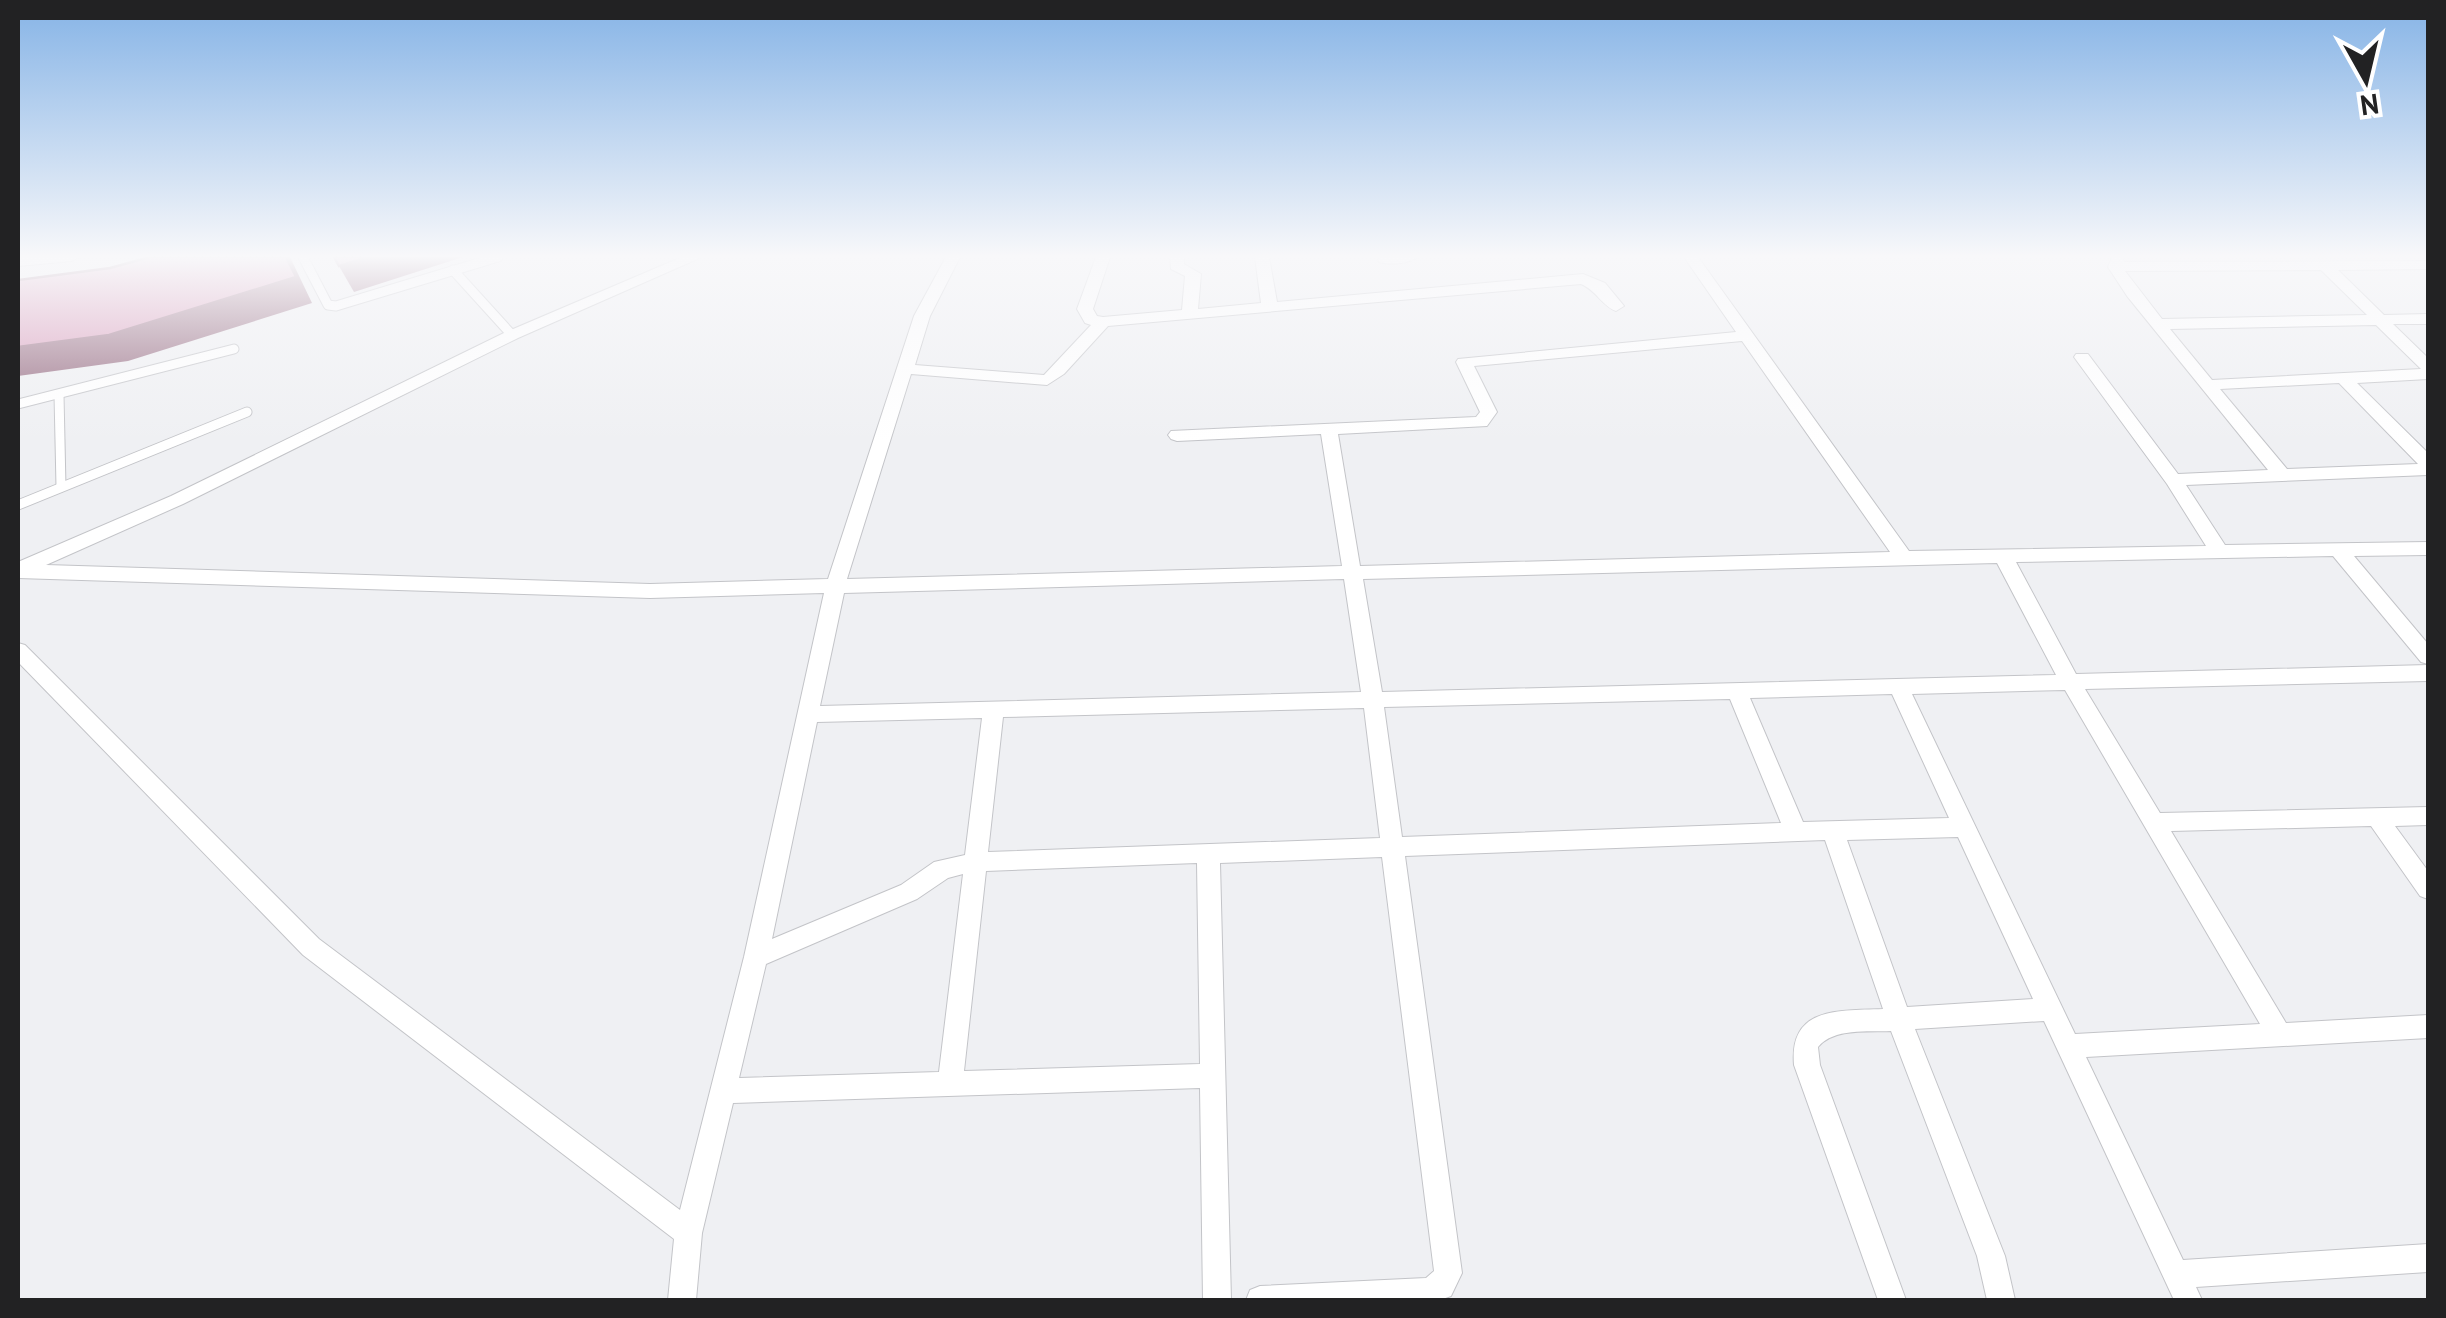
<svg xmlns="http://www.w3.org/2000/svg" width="2446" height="1318" font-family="'PT Sans',sans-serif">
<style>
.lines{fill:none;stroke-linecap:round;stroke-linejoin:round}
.service-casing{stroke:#c3c4c8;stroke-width:11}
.minor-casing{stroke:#c3c4c8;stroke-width:2}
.service{stroke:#fff;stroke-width:9}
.minor{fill:#fff;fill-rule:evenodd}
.shaded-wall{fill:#986e84}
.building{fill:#d99dbc;stroke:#986e84;stroke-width:2.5}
</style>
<rect width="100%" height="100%" fill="#eff0f3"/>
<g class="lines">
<g class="service-casing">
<g id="service">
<path d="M303 257 328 305 336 306 498 257"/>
<path d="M453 270 512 335"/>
<path d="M59 395 61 487"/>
<path d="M18 404 234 349"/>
<path d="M18 505 247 412"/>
</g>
</g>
<g class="minor-casing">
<g id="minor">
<path d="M24 257H79L72 261 18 266V258Z"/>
<path d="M682 257H702L518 338 183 504 46 565 650 584 828 579 914 316 946 257H960L930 316 915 365 1044 375 1091 325 1085 323 1077 309 1096 257H1110L1093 309 1097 316 1103 317 1182 310 1185 276 1171 269 1170 257H1184V264L1201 274 1198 309 1261 303 1255 257H1269L1277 302 1583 274 1605 283 1624 306 1616 311C1602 306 1596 290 1581 284L1108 326 1064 374 1047 385 911 374 847 579 1342 566 1321 434 1177 441 1171 439 1168 435 1171 431 1476 417 1480 412 1456 362 1458 359 1736 332 1684 257H1698L1909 551 2206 546 2167 484 2074 357 2076 354H2088L2178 474 2268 470 2127 296 2108 267 2112 257H2122L2124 262 2428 261V269L2338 270 2384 315 2428 314V324H2393L2428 358V379L2357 383 2428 453V475L2186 485 2225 545 2428 542V555L2354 556 2428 644V664L2421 662 2333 556 2016 562 2076 674 2428 665V681L2085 689 2160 813 2428 807V825L2395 826 2428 871V899L2420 896 2371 826 2171 831 2286 1023 2428 1015V1038L2086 1057 2183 1260 2428 1244V1272L2196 1287 2202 1300H2174L2044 1021 1915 1029 2005 1256 2015 1300H1987L1977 1256 1891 1031C1868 1032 1833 1028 1818 1047L1820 1065 1906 1300H1878L1794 1065C1789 1006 1839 1011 1883 1009L1825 840 1405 856 1462 1273 1451 1296 1440 1300H1246L1250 1290 1260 1286 1426 1278 1434 1271 1382 857 1220 863 1231 1300H1203L1200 1088 733 1103 702 1233 696 1300H668L674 1239 303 955 18 662V643L25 645 319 939 680 1210 744 957 824 593 650 598 18 578V562L171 496 506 332ZM2321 270 2367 315 2162 319 2125 271ZM2376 325 2421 369 2212 380 2170 329ZM1742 341 1890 552 1360 566 1338 434 1487 426 1497 412 1474 366ZM2339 383 2418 464 2287 469 2220 389ZM1997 563 2056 675 1382 692 1363 579ZM1344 579 1361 692 820 706 844 593ZM2065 690 2260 1024 2075 1034 1912 694ZM1892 694 1949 818 1803 822 1750 698ZM1730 699 1781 823 1402 837 1384 707ZM1364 708 1380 838 988 852 1003 717ZM982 718 965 855 934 862 901 885 772 939 817 722ZM1958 837 2033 999 1907 1007 1847 840ZM1197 863 1200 1064 964 1071 986 871ZM963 874 939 1072 739 1078 766 964 917 899 948 878Z"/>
<path d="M1378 257H1417C1409 264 1390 265 1379 262Z"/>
</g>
</g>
<use href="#service" class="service"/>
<use href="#minor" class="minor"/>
</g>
<g class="shaded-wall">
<path d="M286 257H290L312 303 128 361 18 376V347Z"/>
<path d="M368 257H463L354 292 339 266Z"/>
</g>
<g class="building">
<path d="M150 257H286L296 277 109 335 18 347V280L110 268Z"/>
<path d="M334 257H368L339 266Z"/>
</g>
<linearGradient id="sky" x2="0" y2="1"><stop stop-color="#85b3e6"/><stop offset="0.58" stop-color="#f8f8fa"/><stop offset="1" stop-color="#f8f8fa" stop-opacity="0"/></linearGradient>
<rect width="2446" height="442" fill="url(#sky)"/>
<rect width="2446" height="1318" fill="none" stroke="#222223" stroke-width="40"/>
<g transform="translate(2366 80) rotate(172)" stroke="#ffffff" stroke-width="8" paint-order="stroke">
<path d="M0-8L18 38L0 25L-18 38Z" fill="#222223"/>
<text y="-15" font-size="28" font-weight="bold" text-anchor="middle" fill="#222223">N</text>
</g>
</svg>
